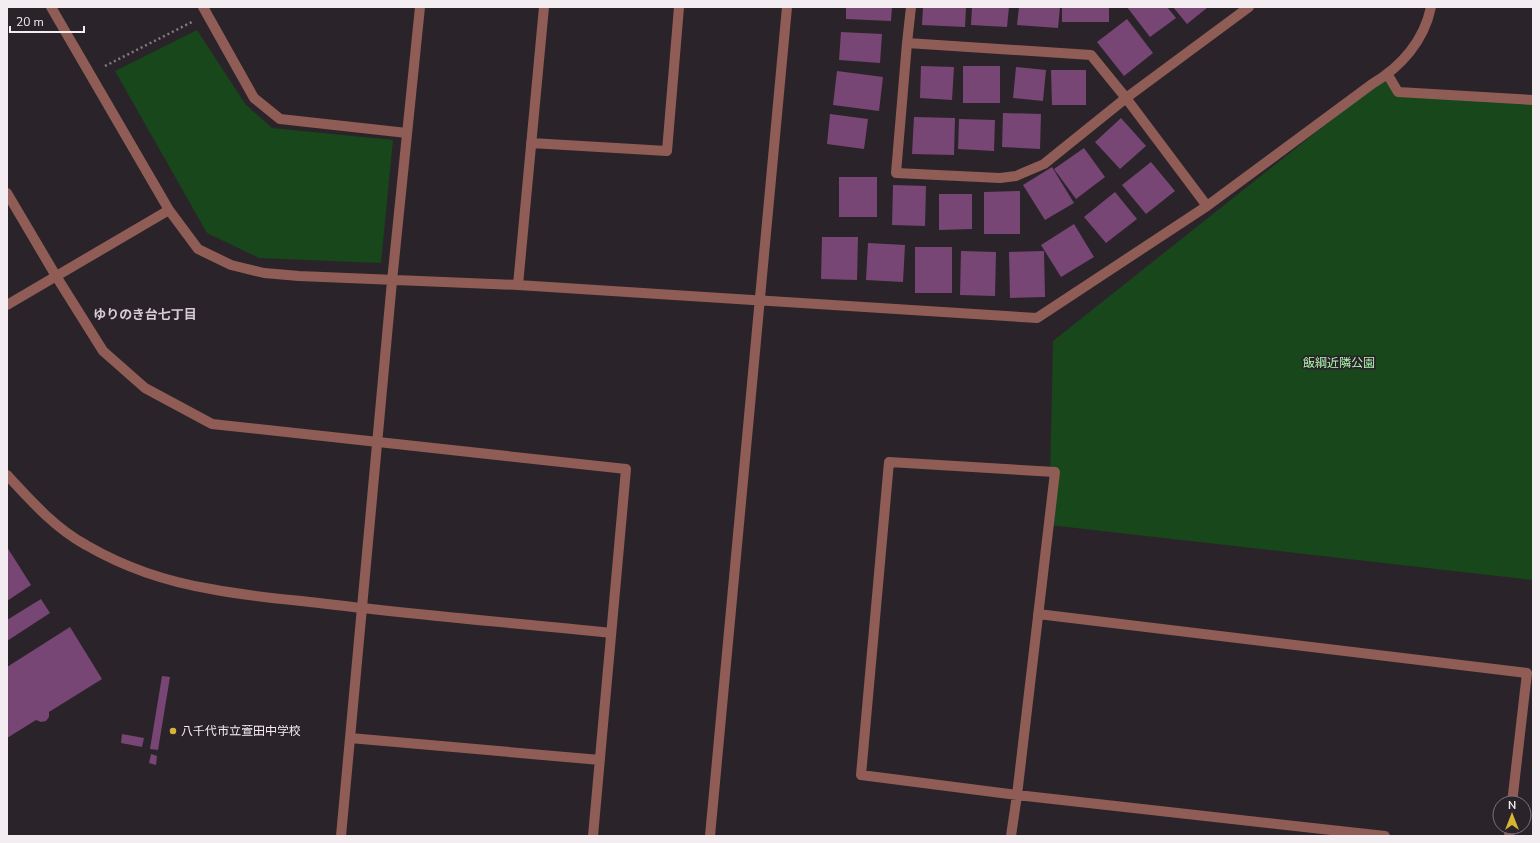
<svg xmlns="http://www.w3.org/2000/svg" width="1540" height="843" font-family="'Nunito Sans','Noto Sans JP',sans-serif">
  <rect width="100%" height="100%" fill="#2b232a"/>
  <!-- green -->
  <path fill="#17471b" d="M197,30L246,105L272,128L393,140L381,263L259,258L207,233L115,71Z
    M1388,75L1396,95L1533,102V580L1049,525L1053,341Z"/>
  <!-- building -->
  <path fill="#774674" d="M846,7H892L891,21L846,19Z
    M923,7H966L965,27L922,25Z
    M972,7H1009L1007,27L971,25Z
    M1019,7H1060L1058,28L1017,25Z
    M1062,7H1109V22H1062Z
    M1127,7H1167L1176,18L1150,37Z
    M1173,7H1208L1187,24Z
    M1127,19L1153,53L1124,76L1097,42Z
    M841,32L882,34L880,63L839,60Z
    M921,66L954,67L952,100L920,98Z
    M963,66H1000V103H963Z
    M1016,67L1046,70L1043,101L1013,98Z
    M1051,70H1086V105H1052Z
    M837,71L883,77L879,111L833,105Z
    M1003,113L1041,114L1040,149L1002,147Z
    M830,114L868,119L864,149L827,144Z
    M914,117L955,118L954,155L912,154Z
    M1121,118L1146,146L1120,169L1095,142Z
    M959,119L995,120L994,151L958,149Z
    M1084,148L1105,177L1076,199L1054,169Z
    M1151,162L1175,191L1146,214L1122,185Z
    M1052,167L1074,203L1045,220L1023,185Z
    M839,177H877V217H839Z
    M893,185L926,186L925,226L892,225Z
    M1020,191V234H984V192Z
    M1115,192L1137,219L1106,243L1084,217Z
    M939,194H972V229L939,230Z
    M1074,224L1094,257L1061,277L1041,245Z
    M822,237H858L857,280L821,279Z
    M868,243L905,245L903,282L866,280Z
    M915,247H952V293H915Z
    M961,251L996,252L995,296L960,295Z
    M1044,251L1045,297L1010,298L1009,252Z
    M7,547L31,585L7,601Z
    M41,599L50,613L7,641V620Z
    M70,627L102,679L49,712V717L46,721L41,722L36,720L7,738V667Z
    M162,676L170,677L158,750L150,749Z
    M122,734L144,738L142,747L121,743Z
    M151,754L157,756L156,765L149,763Z"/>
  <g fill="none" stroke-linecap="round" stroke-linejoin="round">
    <!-- path -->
    <path stroke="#847d83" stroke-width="2.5" stroke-dasharray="2 3" stroke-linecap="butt" d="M105,66L192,22"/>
    <!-- minor -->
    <path stroke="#905c56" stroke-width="10" d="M51,7L169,210L198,249L231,265L264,273L299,276L518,285L1037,318L1207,206L1372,84C1401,67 1424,41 1431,7
      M203,7L254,98L280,119L407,133
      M911,7L907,43L1091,55L1126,98L1207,206
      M907,43L896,173L1000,178L1016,176L1044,164L1126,98L1249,7
      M1388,75L1398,92L1533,100
      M531,143L667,151L679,7
      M7,193L56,276L103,351L145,388L212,424L626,469L593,836
      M518,285L544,7
      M7,305L169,210
      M7,475C31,501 55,528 86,545C124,567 168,582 211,589C246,596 283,599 319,603C416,615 514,623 611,633
      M1038,614L1527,673L1512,803
      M350,738L600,760
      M341,836L392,281L420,7
      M710,836L787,7
      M1011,836L1017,795L1055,472L889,462L861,775L1017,795L1385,836
      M1509,836L1510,827"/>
  </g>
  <!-- markers -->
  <circle fill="#d8b434" stroke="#2b232a" stroke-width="1.5" cx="173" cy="731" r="4"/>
  <g text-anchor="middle" stroke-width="3.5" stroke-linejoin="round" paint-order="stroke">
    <!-- park labels -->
    <g font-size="12" fill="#acf6ad" stroke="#2b232a">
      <text x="1339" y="367">飯綱近隣公園</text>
    </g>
    <!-- poi labels -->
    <g font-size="12" fill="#f3edf2" stroke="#2b232a" text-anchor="start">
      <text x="181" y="735">八千代市立萱田中学校</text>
    </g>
    <!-- neighbourhood labels -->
    <g font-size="13" font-weight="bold" fill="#d8cdd7" stroke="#2b232a">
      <text x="145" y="319">ゆりのき台七丁目</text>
    </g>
  </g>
  <!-- border -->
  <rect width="1540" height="843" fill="none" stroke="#f3edf2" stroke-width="16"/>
  <!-- north arrow -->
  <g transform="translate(1512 815)"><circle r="19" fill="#2b232a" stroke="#7b747a"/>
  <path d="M0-3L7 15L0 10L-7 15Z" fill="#d8b434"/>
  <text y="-6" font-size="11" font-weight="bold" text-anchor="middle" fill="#f3edf2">N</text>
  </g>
  <!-- scale -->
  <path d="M10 26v6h74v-6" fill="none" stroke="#f3edf2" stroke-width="2"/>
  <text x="16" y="26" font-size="12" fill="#f3edf2" stroke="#2b232a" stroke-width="3" paint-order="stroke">20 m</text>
</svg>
